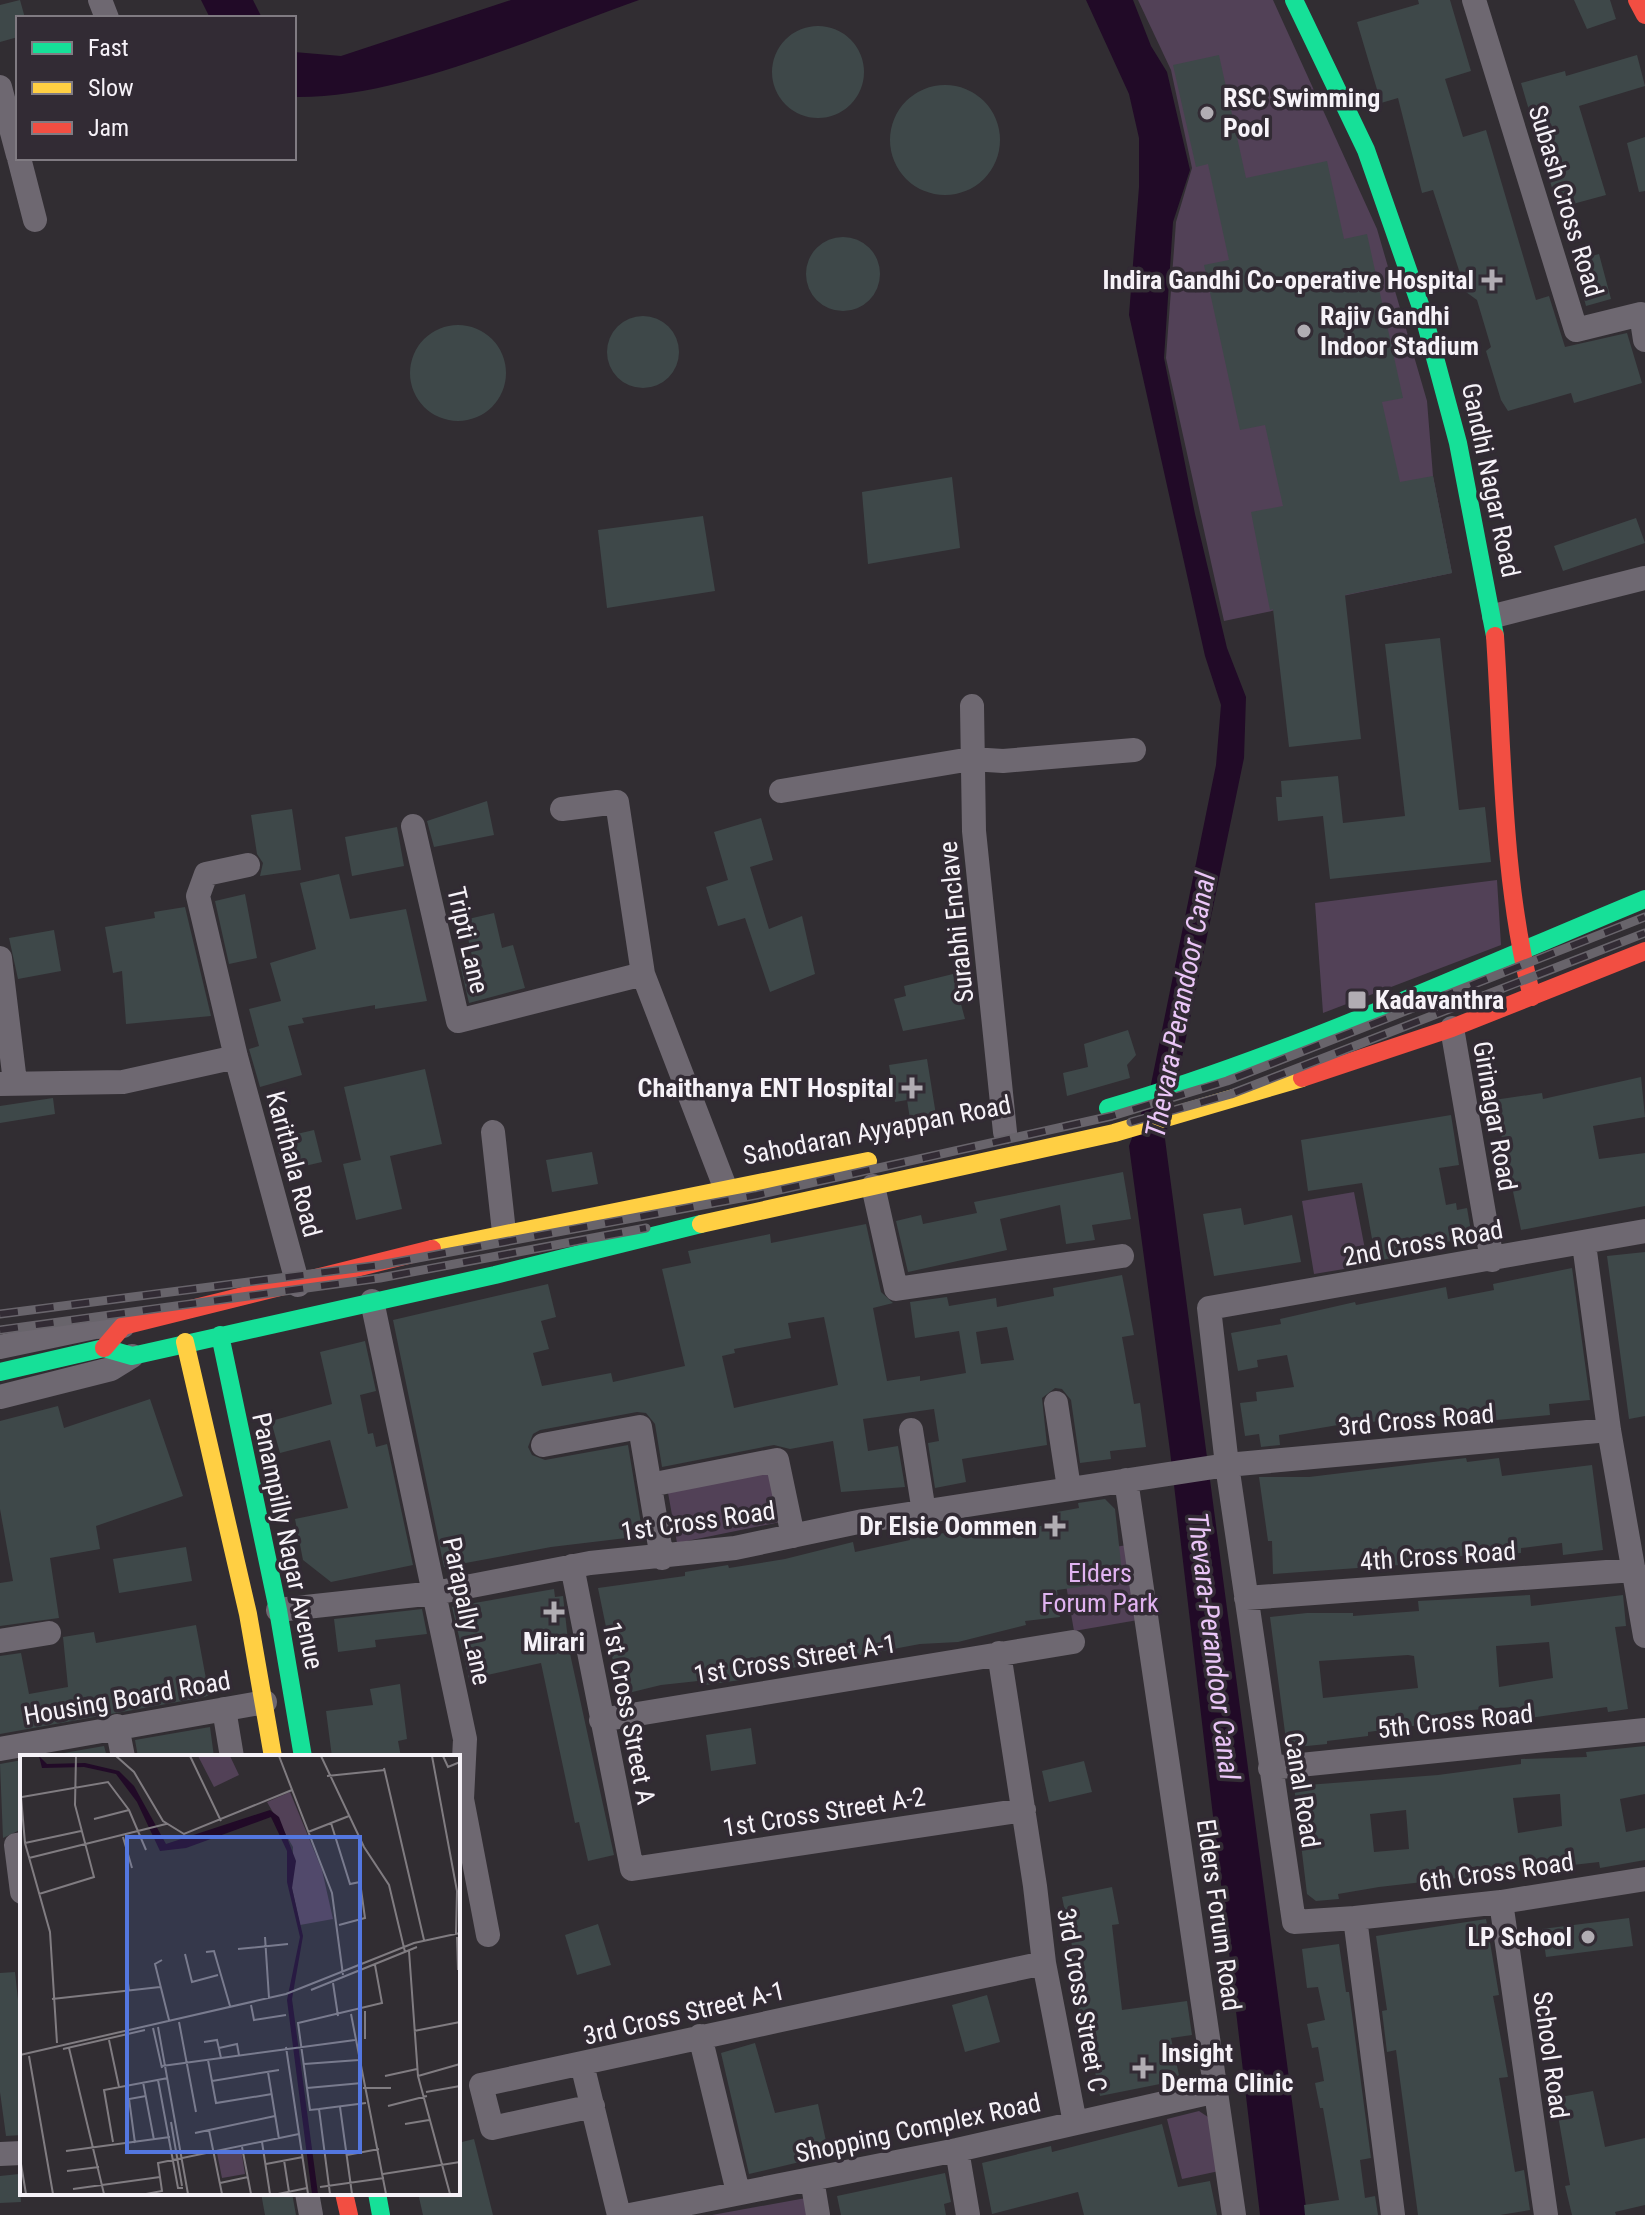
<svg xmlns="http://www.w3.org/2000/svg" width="1645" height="2215" font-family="'Roboto Condensed',sans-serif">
  <rect width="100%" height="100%" fill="#312d32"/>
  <!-- green -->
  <path fill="#524157" d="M1138,0H1273L1377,229L1427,401L1433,476L1452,573L1224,621L1166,358L1176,222L1192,168L1171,70Z
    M1497,880L1501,945L1323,1013L1315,903Z
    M1354,1192L1368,1265L1314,1274L1302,1201Z
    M773,1466L785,1521L677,1543L667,1487Z
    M1127,1545L1138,1620L1074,1631L1061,1556Z
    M1199,2111L1208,2117L1219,2171L1182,2179L1167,2119Z
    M806,2198L809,2215H712Z"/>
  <!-- water -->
  <path fill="#210a27" d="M201,0H253L262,18H210Z
    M511,0H639C537,36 402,99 294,97V52L341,56Z
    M1086,0H1133L1151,46L1167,72L1190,170L1173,222L1164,358L1195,514L1227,648L1246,697L1244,758L1165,1139L1307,2215H1260L1170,1451L1129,1146L1150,1089L1216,765L1221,705L1205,656L1129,315L1139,187V138L1129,94Z"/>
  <!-- building -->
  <path fill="#3e4849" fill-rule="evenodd" d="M20,0L25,18H18V37L0,42V5Z
    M1418,0H1450L1471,71L1445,79L1463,137L1486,130L1536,300L1549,296L1565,347L1627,333L1642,383L1574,403L1571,393L1508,411L1501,400L1486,351L1491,347L1477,300L1466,292L1433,190L1422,193L1398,98L1381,103L1357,22L1419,4Z
    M1574,0H1610L1616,19L1587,29Z
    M772 72a46 46 0 1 1 92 0a46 46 0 1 1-92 0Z
    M1219,55L1246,178L1327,161L1344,239L1367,234L1403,398L1382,402L1400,482L1433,476L1452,573L1345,595L1361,739L1289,747L1273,609L1270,610L1251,512L1283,506L1265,425L1240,430L1204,265L1229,260L1208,164L1196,167L1173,65Z
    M1637,55L1645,86L1579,106L1606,195L1558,208L1521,83L1565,71L1566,76Z
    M890 140a55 55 0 1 1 110 0a55 55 0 1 1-110 0Z
    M1645,137V191L1639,192L1627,143Z
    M806 274a37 37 0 1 1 74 0a37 37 0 1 1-74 0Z
    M1599,254L1611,299L1586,306L1574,261Z
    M607 352a36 36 0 1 1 72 0a36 36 0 1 1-72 0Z
    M410 373a48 48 0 1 1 96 0a48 48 0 1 1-96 0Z
    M952,477L960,548L868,564L862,492Z
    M703,516L715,591L607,608L598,530Z
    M1636,518L1645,543L1563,571L1554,546Z
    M1440,638L1459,810L1485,807L1491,862L1330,879L1323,816L1278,821L1276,797H1282L1281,781L1338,776L1343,823L1405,816L1385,644Z
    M487,801L494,835L434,847L427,821Z
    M292,809L301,870L260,876L263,863L257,854L251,815Z
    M761,818L773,860L750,867L769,929L802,916L815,974L770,992L745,918L718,926L706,887L728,880L714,832Z
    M397,827L404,866L352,876L345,837Z
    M339,874L350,919L406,909L427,1001L375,1009V1005L302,1018L304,1023L288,1026L302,1075L260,1087L249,1049L259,1046L249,1009L281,1001L270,963L316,949L300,883Z
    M245,894L257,958L229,964L215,901Z
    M185,907L211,1016L126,1024L122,971L113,973L105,927L155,918L154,912Z
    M494,913L502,948L513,945L525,988L469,1003L459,960L472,956L464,920Z
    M54,930L61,971L18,979L9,938Z
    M953,974L965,1019L903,1031L894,999L906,996L904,986Z
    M1128,1030L1136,1055L1127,1065L1130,1078L1067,1096L1063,1073L1088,1067L1084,1044Z
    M927,1059L936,1115L910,1119L907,1100L895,1102L889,1065Z
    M425,1069L442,1144L390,1156L402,1209L356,1220L343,1164L361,1160L344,1087Z
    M1641,1077L1645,1117L1593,1126L1599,1159L1645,1153V1206L1521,1230L1494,1100L1542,1093L1543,1099Z
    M53,1098L55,1114L0,1123V1106Z
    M1451,1115L1459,1165L1439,1168L1446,1205L1456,1203L1457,1210L1467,1208L1472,1237L1421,1247L1422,1252L1376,1261L1362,1183L1308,1191L1301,1140Z
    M314,1130L322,1162L283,1171L275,1139Z
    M592,1152L598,1184L552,1192L546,1160Z
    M1123,1172L1131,1219L1092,1225L1095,1240L1066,1244L1060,1205L1000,1219L1007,1250L908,1272L896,1221L921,1215L923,1224L977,1213L974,1202Z
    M1241,1208L1244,1225L1292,1215L1301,1262L1214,1276L1203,1214Z
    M866,1224L881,1292L893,1303L873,1308L887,1381L920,1376V1381L966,1373L959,1331L915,1338L910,1302L947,1297L949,1306L996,1298L997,1307L1054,1296L1053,1288L1122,1275L1134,1335L1122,1337L1134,1404L1140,1403L1146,1447L1110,1451L1111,1459L1080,1463L1071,1400L1062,1389L1055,1388L1042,1398L1047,1445L962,1459L966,1482L935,1488L928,1443L939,1441L934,1409L863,1419L868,1451L898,1446L905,1487L841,1492L833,1441L790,1449L774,1445L662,1467L655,1424L646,1413L637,1412L540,1430L533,1434L528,1447L532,1455L545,1460L628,1445L643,1536L551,1547L444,1567L393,1320L548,1284L556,1317L541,1321L549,1349L533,1353L542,1386L611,1373L613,1382L685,1366L662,1269L691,1263L688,1251L770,1234L771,1243ZM824,1317L838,1385L734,1408L722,1356L735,1353L734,1349L791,1338L788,1323ZM1007,1327L1014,1360L981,1364L976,1332Z
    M1645,1252V1416L1629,1419L1607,1256Z
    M1572,1268L1590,1400L1549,1404L1550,1415L1529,1417L1486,1421L1485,1413L1425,1417L1370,1422L1371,1430L1354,1433L1353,1426L1338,1425L1279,1435L1280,1445L1261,1447L1259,1434L1245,1436L1240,1403L1257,1401L1256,1392L1294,1387L1287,1355L1257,1360L1258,1367L1238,1371L1231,1333L1281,1324L1280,1319L1355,1302L1356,1305L1446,1287L1448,1299L1494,1290L1493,1284Z
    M365,1341L376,1391L360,1395L368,1434L373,1433L376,1447L387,1444L413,1565L331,1582L303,1560L295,1519L348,1508L330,1440L280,1453L271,1421L332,1404L320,1352Z
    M150,1399L183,1496L96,1526L100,1549L50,1558L59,1618L0,1626V1583L13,1581L0,1509V1421L58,1406L64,1428Z
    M1466,1458L1467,1462L1499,1458L1502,1476L1592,1465L1603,1550L1563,1555L1562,1543L1521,1548V1553L1441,1557L1442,1562L1273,1574L1272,1541H1268L1259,1477H1309Z
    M1105,1499L1115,1509L1123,1581L1057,1590L1060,1617L1025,1621L1026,1625L958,1642L920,1644L781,1670L757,1669L739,1673L740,1680L699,1686L698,1681L661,1685L620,1695L598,1588L685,1576V1572L728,1565L729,1568L785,1559L853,1542L855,1552L910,1540V1537L929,1531L931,1536L972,1526L973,1530L1027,1520L1028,1528L1059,1523L1057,1512L1079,1508L1078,1503Z
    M186,1547L192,1581L119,1593L113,1559Z
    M554,1589L555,1597L563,1596L569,1649L614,1855L588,1861L579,1822L575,1823L541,1663L469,1679L452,1607Z
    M1530,1595L1531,1606L1623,1595L1626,1626L1615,1627L1628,1709L1608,1712L1607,1707L1515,1720L1513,1707L1458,1711L1434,1715L1435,1723L1368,1732V1736L1327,1741V1744L1287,1748L1270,1617L1307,1613H1353V1616L1419,1611L1418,1601ZM1549,1642L1553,1678L1499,1687L1496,1646ZM1408,1655L1414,1656L1418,1688L1323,1698L1319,1661Z
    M422,1609L427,1634L375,1640L376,1647L338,1652L334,1619Z
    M196,1625L209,1695L205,1697L0,1734V1656L21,1653L29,1694L68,1687L63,1637L94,1632L96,1643Z
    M400,1684L407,1739L398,1741L401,1757H332L326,1711L373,1705L370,1689Z
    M210,1727L214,1757H138L135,1740Z
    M751,1728L756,1764L711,1771L706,1735Z
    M104,1746L107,1757H41Z
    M1645,1746V1794L1620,1799L1626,1832L1645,1828V1860L1600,1868L1599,1862L1379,1887L1338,1894L1339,1899L1316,1901L1307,1894L1294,1786L1438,1775L1521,1764V1759L1587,1757L1586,1752ZM1560,1794L1562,1826L1518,1833L1513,1798ZM1406,1810L1409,1849L1374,1852L1370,1814Z
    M22,1760V1829L3,1838L0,1764Z
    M1084,1761L1092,1792L1049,1802L1042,1771Z
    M1112,1887L1119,1924L1112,1925L1122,2010L1187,2001L1192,2035L1171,2038L1180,2080L1100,2096L1088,2037L1078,2039L1075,2024L1082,2023L1071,1976L1067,1946H1072L1062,1897Z
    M1629,1918L1633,1946L1546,1957L1542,1929Z
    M1486,1919L1499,1995L1493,1996L1508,2077L1499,2078L1515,2172L1524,2170L1530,2210L1500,2215H1418L1396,2050L1387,2052L1382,2011L1387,2010L1376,1936Z
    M598,1924L611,1965L577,1975L565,1935Z
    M1339,1944L1346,1992H1349L1371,2158L1360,2160L1365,2198L1375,2196L1378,2215H1305L1304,2205L1339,2200L1323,2108H1320L1315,2083L1324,2081L1318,2047L1312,2048L1307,2024L1325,2020L1318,1987L1307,1988L1302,1949Z
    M15,1972L19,2009H22V2135L6,2136L0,2092V1973Z
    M987,1995L1000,2042L965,2052L952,2005Z
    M755,2043L775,2113L818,2104L829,2155L749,2174L721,2053Z
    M1593,2091L1605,2147L1645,2138V2205L1615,2212L1616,2215H1572L1565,2186L1570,2185L1555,2098Z
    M1162,2124L1178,2187L1210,2181L1217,2215H1084L1078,2192L992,2214L982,2163L1051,2146L1052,2152Z
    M474,2139L493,2215H423L418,2193H458V2143Z
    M945,2173L951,2202L944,2204L946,2215H841L837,2196Z
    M19,2174L21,2202L0,2203V2176Z
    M261,2193H292L296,2215H265Z"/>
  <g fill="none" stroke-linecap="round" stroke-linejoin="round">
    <!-- street -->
    <path stroke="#6e6871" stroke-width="24" d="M100,0L107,18
      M1474,0L1576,330L1641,314L1645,340
      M0,87L18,155
      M19,158L35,220
      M1494,616L1645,578
      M972,706L974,831L1005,1132
      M781,791L971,759L1003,761L1134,750
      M562,809L617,802L643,974L725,1187
      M413,826L458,1021L643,974
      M248,865L206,874L198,896L236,1057L298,1285
      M0,958L15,1082
      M1452,1028L1492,1260
      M0,1084L123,1082L236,1057
      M493,1132L504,1232
      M873,1186L896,1289L1122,1256
      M1584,1244L1609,1430L1645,1636
      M372,1301L465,1739L462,1799L488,1935
      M0,1347L95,1327L123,1326
      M0,1397L111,1369L132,1356
      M1056,1403L1069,1488
      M911,1430L924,1512
      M543,1445L640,1427L662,1558
      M1126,1480L1234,2215
      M650,1485L777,1460L793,1536
      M572,1566L632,1869L1024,1810
      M1246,1598L1634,1570
      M278,1610L435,1593L590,1563L735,1548L863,1521L1227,1465L1609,1430
      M0,1641L49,1633
      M999,1653L1035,1886L1044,1963L1075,2123
      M224,1709L232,1757
      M601,1720L1073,1642
      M117,1726L123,1757
      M0,1749L265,1702
      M1270,1768L1645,1730
      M22,1844L16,1845L22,1892
      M1501,1902L1546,2215
      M1355,1918L1501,1902L1645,1879
      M700,2036L738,2192
      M582,2064L619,2215
      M593,2106L492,2128L481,2085L1044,1963
      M957,2150L968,2215
      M0,2154L22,2153
      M812,2179L818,2215
      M307,2193L311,2215
      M630,2215L957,2150L1217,2091
      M1393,2215L1355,1918L1294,1922L1227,1465L1209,1308L1645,1231"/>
    <!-- fast -->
    <path stroke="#16e098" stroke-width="18" d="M1294,0L1366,150L1423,313L1458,443L1495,636
      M1108,1108C1292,1054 1468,972 1645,899
      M220,1335L278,1610L303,1757
      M0,1372L104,1348L132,1356L495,1275L701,1224
      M377,2193L381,2215"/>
    <!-- slow -->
    <path stroke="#ffcf43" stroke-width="18" d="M701,1224L1114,1133L1302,1078
      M432,1249L868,1161
      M185,1342L248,1614L273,1757"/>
    <!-- jam -->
    <path stroke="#f24e42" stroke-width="18" d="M1637,0L1645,15
      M1495,636C1503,755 1502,881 1532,997
      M1302,1078L1452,1028L1645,951
      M104,1348L123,1326L432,1249
      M344,2193L349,2215"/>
    <!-- rail casing -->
    <g stroke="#68646b" stroke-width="9">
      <path id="rail" d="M1131,1122L1231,1094L1645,933
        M0,1314L380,1265L757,1195L1112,1116L1227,1081L1645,917
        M0,1330L380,1278L646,1228"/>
    </g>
    <!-- rail -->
    <use href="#rail" stroke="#322b34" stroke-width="6" stroke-dasharray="18" stroke-linecap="butt"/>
  </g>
  <!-- markers -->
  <g fill="#b1adb3" stroke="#322b34" stroke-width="3">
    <circle cx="1207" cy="113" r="8"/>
    <path d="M1488 268h8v8h8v8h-8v8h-8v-8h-8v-8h8z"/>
    <circle cx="1304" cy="331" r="8"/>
    <rect x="1347" y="990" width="20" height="20" rx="4"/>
    <path d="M908 1076h8v8h8v8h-8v8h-8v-8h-8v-8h8z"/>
    <path d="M1051 1514h8v8h8v8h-8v8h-8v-8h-8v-8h8z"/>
    <path d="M550 1600h8v8h8v8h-8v8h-8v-8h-8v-8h8z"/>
    <circle cx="1588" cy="1937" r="8"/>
    <path d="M1139 2056h8v8h8v8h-8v8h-8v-8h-8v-8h8z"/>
  </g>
  <g text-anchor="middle" stroke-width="7" stroke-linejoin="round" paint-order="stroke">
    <!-- poi labels -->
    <g font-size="26" font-weight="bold" fill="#f6f2f8" stroke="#322b34" text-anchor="start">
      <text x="1223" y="107">RSC Swimming<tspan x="1223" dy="30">Pool</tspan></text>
      <text x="1474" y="289" text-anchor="end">Indira Gandhi Co-operative Hospital</text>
      <text x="1320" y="325">Rajiv Gandhi<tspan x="1320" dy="30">Indoor Stadium</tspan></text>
      <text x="1375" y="1009">Kadavanthra</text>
      <text x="894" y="1097" text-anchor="end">Chaithanya ENT Hospital</text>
      <text x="1037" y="1535" text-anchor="end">Dr Elsie Oommen</text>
      <text x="554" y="1651" text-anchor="middle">Mirari</text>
      <text x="1572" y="1946" text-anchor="end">LP School</text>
      <text x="1161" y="2062">Insight<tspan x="1161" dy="30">Derma Clinic</tspan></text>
    </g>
    <!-- street labels -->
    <g font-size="26" fill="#f6f2f8" stroke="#322b34">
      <text transform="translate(1566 201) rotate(73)" y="9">Subash Cross Road</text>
      <text transform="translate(1491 480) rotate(78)" y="9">Gandhi Nagar Road</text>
      <text transform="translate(956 922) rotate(-96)" y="9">Surabhi Enclave</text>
      <text transform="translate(468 940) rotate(77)" y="9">Tripti Lane</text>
      <text transform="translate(1495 1116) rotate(80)" y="9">Girinagar Road</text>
      <text transform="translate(877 1130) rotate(-11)" y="9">Sahodaran Ayyappan Road</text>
      <text transform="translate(294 1164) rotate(75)" y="9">Karithala Road</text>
      <text transform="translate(1423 1243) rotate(-10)" y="9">2nd Cross Road</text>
      <text transform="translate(1416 1420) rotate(-5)" y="9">3rd Cross Road</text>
      <text transform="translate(698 1521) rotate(-8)" y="9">1st Cross Road</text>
      <text transform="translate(288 1541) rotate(78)" y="9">Panampilly Nagar Avenue</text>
      <text transform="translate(1438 1556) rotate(-4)" y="9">4th Cross Road</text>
      <text transform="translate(467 1611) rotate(78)" y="9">Parapally Lane</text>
      <text transform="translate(795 1659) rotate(-9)" y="9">1st Cross Street A-1</text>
      <text transform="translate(127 1698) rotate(-10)" y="9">Housing Board Road</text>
      <text transform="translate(629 1713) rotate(79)" y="9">1st Cross Street A</text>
      <text transform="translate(1455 1721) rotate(-6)" y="9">5th Cross Road</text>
      <text transform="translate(1302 1790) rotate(81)" y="9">Canal Road</text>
      <text transform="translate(824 1812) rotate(-9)" y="9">1st Cross Street A-2</text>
      <text transform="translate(1496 1872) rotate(-8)" y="9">6th Cross Road</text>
      <text transform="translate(1219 1915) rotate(82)" y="9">Elders Forum Road</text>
      <text transform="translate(1082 2000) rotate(80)" y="9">3rd Cross Street C</text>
      <text transform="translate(684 2013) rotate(-13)" y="9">3rd Cross Street A-1</text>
      <text transform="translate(1551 2055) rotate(82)" y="9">School Road</text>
      <text transform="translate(918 2128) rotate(-12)" y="9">Shopping Complex Road</text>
    </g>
    <!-- park labels -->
    <g font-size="26" fill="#e1b3f1" stroke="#322b34">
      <text x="1100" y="1582">Elders<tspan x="1100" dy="30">Forum Park</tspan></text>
    </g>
    <!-- water labels -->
    <g font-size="28" font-style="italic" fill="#ebc6f8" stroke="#322b34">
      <text transform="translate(1180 1005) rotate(-79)" y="10">Thevara-Perandoor Canal</text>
      <text transform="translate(1214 1646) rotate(83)" y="10">Thevara-Perandoor Canal</text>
    </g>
  </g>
  <!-- overview -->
  <g transform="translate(20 1755)">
    <rect width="440" height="440" fill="#312d32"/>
    <path d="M178,1H210L219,20L194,32ZM270,37L302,115L313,164L280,170L272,133L273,92L247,47ZM221,394L225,419L202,423L197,398Z" fill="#524157"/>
    <path d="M19,1L27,9L65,8L99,16L114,31L146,89L250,55L259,62L276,106L272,133L283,181L272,244L298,439H292L267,245L280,182L267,127V96L251,62L166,93L140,96L117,47L96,19L64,12L22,13Z" fill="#210a27"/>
    <path fill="none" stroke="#807c81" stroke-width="2" d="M96,1L114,17L143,66L164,79L272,35M170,1L201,66M259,1L312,138L323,220M301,1L344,92L369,130L385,197M412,1L437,136L436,179M423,1L428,12L440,7M364,13L404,185M307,21L365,15M0,30L5,88L30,177L37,288M2,42L88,27L109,55L126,95M74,64L109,55M311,68L330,129L340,127L345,163L319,170M288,77L329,61M103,82L112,113M5,88L61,76M9,103L146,69M19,139L74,122L55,50L56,1M245,182L249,243M437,182L438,215M218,194L268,189M389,196L398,321L430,439M186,197L194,196L210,251M165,199L172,227L198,220M142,205L135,209L149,265M106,212L109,236M313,228L318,261M291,235L397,192M32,244L140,232M231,250L234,265L266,260M331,259L366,439M159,267L176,357M138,272L168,439M133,273L142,313M394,276L440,267M345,284V256M89,285L99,332M184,287L197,285L201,303M266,292L288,439M49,293L84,439M199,293L217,289L219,300M43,294L125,275M0,300L266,239L394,188L440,178M9,301L33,439M188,305L196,348L252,339M284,309L339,305M142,311L335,285M248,317L259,384M365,321L397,314M398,321L440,309M138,325L158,433H163M192,326L259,315M123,327L134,385M287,333L342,328M343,333H371M406,337L440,331M368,351L407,341M320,352L332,439M299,354L346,348M151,367L162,431M385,369L409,365M189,375L202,439M175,378L255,361M93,387L84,335L148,323M242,387L250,439M115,388L109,344L126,341M222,392L231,439M46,396L150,382M327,400L359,394M0,403L6,439M264,405L269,437M246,409L283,402M47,416L79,412M363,419L440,407M200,428L228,422M300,432L364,423M53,434L140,422M126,439L142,436L138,408L279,379M258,439L287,433M310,439L299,354L290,355L278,268L362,248L355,210"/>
    <path fill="#5377e0" fill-opacity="0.15" stroke="#5377e0" stroke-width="4" d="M107,82H340V397H107Z"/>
    <rect width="440" height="440" fill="none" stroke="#f6f2f8" stroke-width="4"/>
  </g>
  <!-- legend -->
  <rect x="16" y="16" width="280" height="144" fill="#322b34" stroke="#807b82" stroke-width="2"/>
  <rect x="32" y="42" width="40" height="12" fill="#16e098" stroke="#807b82" stroke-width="2"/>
  <text x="88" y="56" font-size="24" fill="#f6f2f8">Fast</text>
  <rect x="32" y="82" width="40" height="12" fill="#ffcf43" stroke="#807b82" stroke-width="2"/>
  <text x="88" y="96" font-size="24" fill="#f6f2f8">Slow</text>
  <rect x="32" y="122" width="40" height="12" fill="#f24e42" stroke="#807b82" stroke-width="2"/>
  <text x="88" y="136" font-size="24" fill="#f6f2f8">Jam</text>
</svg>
